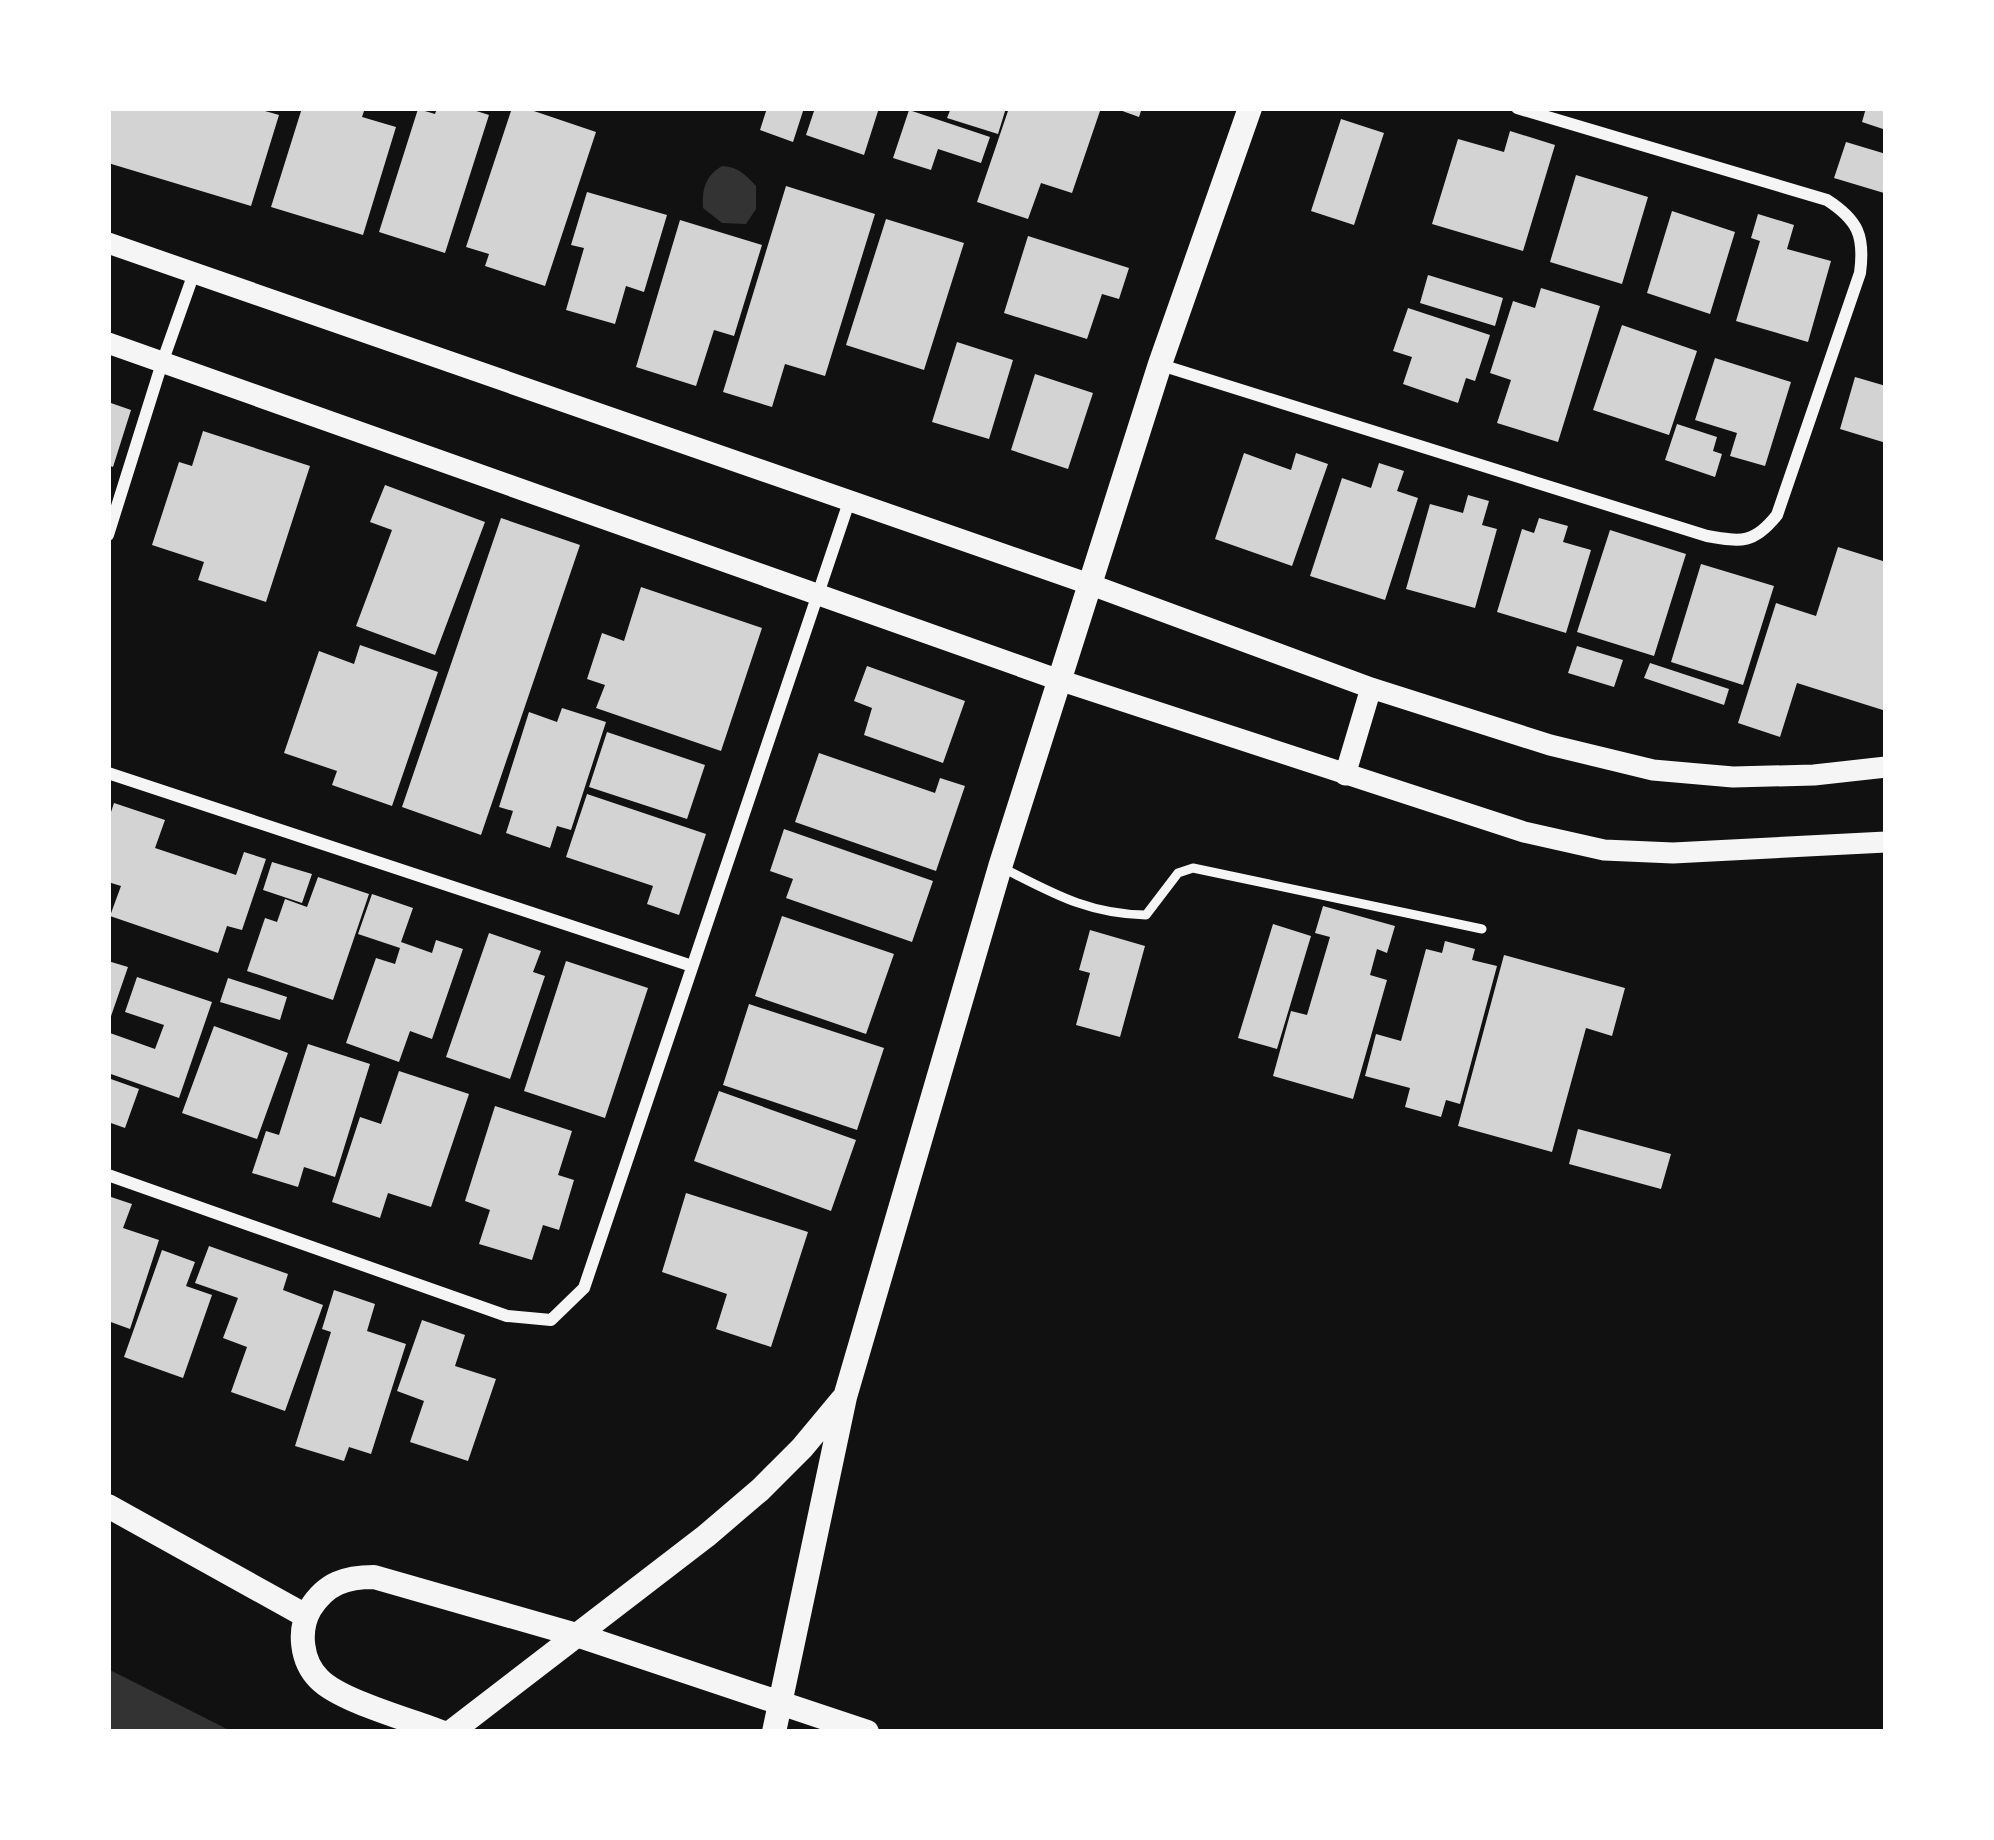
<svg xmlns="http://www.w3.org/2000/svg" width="1994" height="1840" font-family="Barlow,sans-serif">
  <rect width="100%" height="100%" fill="#111"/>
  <!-- water -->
  <path fill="#333" d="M722,166C738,167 745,174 756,186V209L746,224L722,223L703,208C702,190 705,176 722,166Z
    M108,1669L233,1732H108Z"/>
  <!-- building -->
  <path fill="#d3d3d3" d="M108,108H266L265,111L279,115L251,206L108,163Z
    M302,108H365L362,117L396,127L363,235L271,207Z
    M437,108H467L489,115L445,253L379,232L418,109L435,114Z
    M512,108H525L596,132L545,286L485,266L489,254L466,247Z
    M767,108H804L793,142L760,130Z
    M815,108H879L864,155L806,135Z
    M951,108H1006L998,134L947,118Z
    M1009,108H1101L1072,193L1041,183L1028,219L977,202Z
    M1114,108H1142L1139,117Z
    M1866,108H1886V130L1862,122Z
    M909,110L990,137L981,163L938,149L931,170L893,158Z
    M1341,119L1384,133L1354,225L1311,211Z
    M1510,131L1555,145L1523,251L1432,224L1458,139L1504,152Z
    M1846,142L1886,154L1884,193L1834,178Z
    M1576,175L1648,197L1622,284L1550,262Z
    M786,186L875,214L825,376L785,364L772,407L723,392Z
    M587,192L667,215L644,292L626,286L615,324L566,310L584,248L571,245Z
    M1672,211L1735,232L1710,314L1647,293Z
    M1758,214L1794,225L1787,249L1831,261L1808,342L1736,321L1760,241L1751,238Z
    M886,219L964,243L924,370L846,345Z
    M680,220L762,245L734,336L714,330L696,386L636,367Z
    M1028,236L1129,268L1119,299L1102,294L1087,339L1004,313Z
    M1428,275L1503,298L1495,326L1420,303Z
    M1541,288L1600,306L1558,442L1497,423L1511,380L1490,373L1513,301L1535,308Z
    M1408,308L1490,335L1475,381L1466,378L1458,403L1403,384L1412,357L1393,351Z
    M1622,325L1697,351L1669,435L1593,410Z
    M957,342L1013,360L989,439L932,422Z
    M1715,358L1791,382L1765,466L1730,456L1737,433L1695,420Z
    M1035,374L1093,393L1068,469L1011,450Z
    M1855,377L1886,386V443L1840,429Z
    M108,402L131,410L113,467L108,465Z
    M1677,424L1717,437L1713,451L1722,454L1715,477L1665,460Z
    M203,431L310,466L266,602L198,580L204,562L152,545L179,462L192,466Z
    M1244,453L1291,470L1296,453L1328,464L1292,566L1215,539Z
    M1379,463L1404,471L1397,491L1418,498L1385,600L1310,576L1342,478L1371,488Z
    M385,485L485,522L435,655L356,626L392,530L370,522Z
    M1468,495L1489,501L1482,525L1497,529L1475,608L1406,589L1430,504L1463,513Z
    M501,518L580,545L481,835L402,807Z
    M1539,518L1568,526L1563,542L1591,550L1566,633L1497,612L1522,529L1534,533Z
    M1610,530L1686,554L1654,656L1577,632Z
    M1838,547L1886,562V711L1797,683L1780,737L1738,723L1776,603L1816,616Z
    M1701,564L1774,586L1743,685L1671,662Z
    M641,587L762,628L721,751L596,708L605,685L587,679L602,633L624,641Z
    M360,645L438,672L392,806L332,785L337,771L284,753L319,651L354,664Z
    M1577,646L1623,660L1614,687L1568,673Z
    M1650,663L1729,689L1724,705L1644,678Z
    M867,666L965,701L943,763L864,735L872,708L854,701Z
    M562,708L606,722L571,830L557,826L550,848L506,833L513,811L499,807L529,712L557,722Z
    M607,732L705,765L687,819L589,787Z
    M819,753L935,793L940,778L965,786L936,871L795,822Z
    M587,794L706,834L679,915L647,904L653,886L566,857Z
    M114,803L165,820L155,848L236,875L244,852L266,859L242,930L227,926L218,953L110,916L121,886L108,882V821Z
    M784,829L933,881L912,942L786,898L793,879L770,871Z
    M272,862L312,874L302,903L263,890Z
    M318,877L369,894L333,1000L247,971L265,918L277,922L285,899L307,907Z
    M372,894L413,908L401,942L432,953L436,940L463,949L432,1039L410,1031L399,1062L346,1043L376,958L395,964L400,948L358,934Z
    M1323,906L1395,926L1387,953L1377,949L1370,975L1387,980L1353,1099L1273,1076L1291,1011L1307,1015L1330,937L1315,933Z
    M782,916L894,954L866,1034L755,996Z
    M1273,924L1311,936L1277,1049L1238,1038Z
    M1090,930L1145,946L1120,1037L1076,1025L1090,973L1079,970Z
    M489,933L541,951L533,972L545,976L510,1079L446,1057Z
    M1445,941L1475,949L1472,960L1497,966L1460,1104L1446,1100L1441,1117L1405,1107L1410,1088L1365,1076L1376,1034L1401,1041L1426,949L1442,953Z
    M1504,955L1625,988L1612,1036L1586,1028L1552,1152L1458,1126Z
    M108,961L128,967L109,1022H108Z
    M566,961L648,988L605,1118L524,1091Z
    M137,977L212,1002L179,1098L108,1073L110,1033L155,1049L164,1025L125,1012Z
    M228,978L287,997L280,1020L220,1002Z
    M749,1004L884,1048L857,1130L723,1085Z
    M214,1026L288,1053L257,1139L182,1113Z
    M308,1044L370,1064L335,1177L304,1167L298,1187L252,1173L266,1131L279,1135Z
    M399,1071L469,1094L431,1207L388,1193L380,1218L332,1202L360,1117L381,1124Z
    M108,1078L139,1089L125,1128L108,1122Z
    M719,1091L856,1140L831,1211L694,1161Z
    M495,1106L572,1131L558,1175L574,1180L559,1230L543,1225L532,1260L479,1244L490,1210L465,1201Z
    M1578,1129L1671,1154L1661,1189L1569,1164Z
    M686,1193L808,1232L771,1347L716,1329L727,1294L662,1272Z
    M108,1196L132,1204L123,1228L159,1240L130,1329L108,1321Z
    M209,1246L288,1274L283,1290L323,1305L285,1411L231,1392L247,1347L223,1338L238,1298L195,1283Z
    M162,1250L195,1262L186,1286L212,1295L183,1378L124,1357Z
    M334,1290L375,1304L367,1331L406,1344L371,1454L349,1447L344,1461L295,1446L331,1332L322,1329Z
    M422,1320L465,1335L455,1366L496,1379L468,1461L410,1442L424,1401L397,1391Z"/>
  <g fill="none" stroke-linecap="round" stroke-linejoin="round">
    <!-- service -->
    <path stroke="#f5f5f5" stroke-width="9" d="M1005,869C1054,894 1089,914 1146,915L1178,873L1193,868L1482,929"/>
    <!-- minor -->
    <path stroke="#f5f5f5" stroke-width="12" d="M1161,365L1707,536C1742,542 1754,544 1777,515L1860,273C1865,236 1858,220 1827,200L1517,108
      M108,535L162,363L194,273
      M108,773L692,966
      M108,1175L507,1316L551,1320L584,1288L849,502"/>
    <!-- tertiary -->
    <path stroke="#f5f5f5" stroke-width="21" d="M108,243L1089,584L1371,688L1550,745L1653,770L1733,777L1814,775L1886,767
      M108,343L1059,680L1524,832L1604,850L1673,853L1886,842
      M1345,775L1371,688"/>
    <!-- secondary -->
    <path stroke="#f5f5f5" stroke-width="24" d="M108,1506L306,1616
      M441,1732C411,1720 340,1701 319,1679C301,1661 298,1630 310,1609C326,1583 346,1577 374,1577L580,1636L867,1732
      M451,1732L706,1536L760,1490L802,1448L842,1400
      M774,1732L845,1397L1000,867L1160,364L1250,108"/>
  </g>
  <!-- border -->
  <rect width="1994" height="1840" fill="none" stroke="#ffffff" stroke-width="222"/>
</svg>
